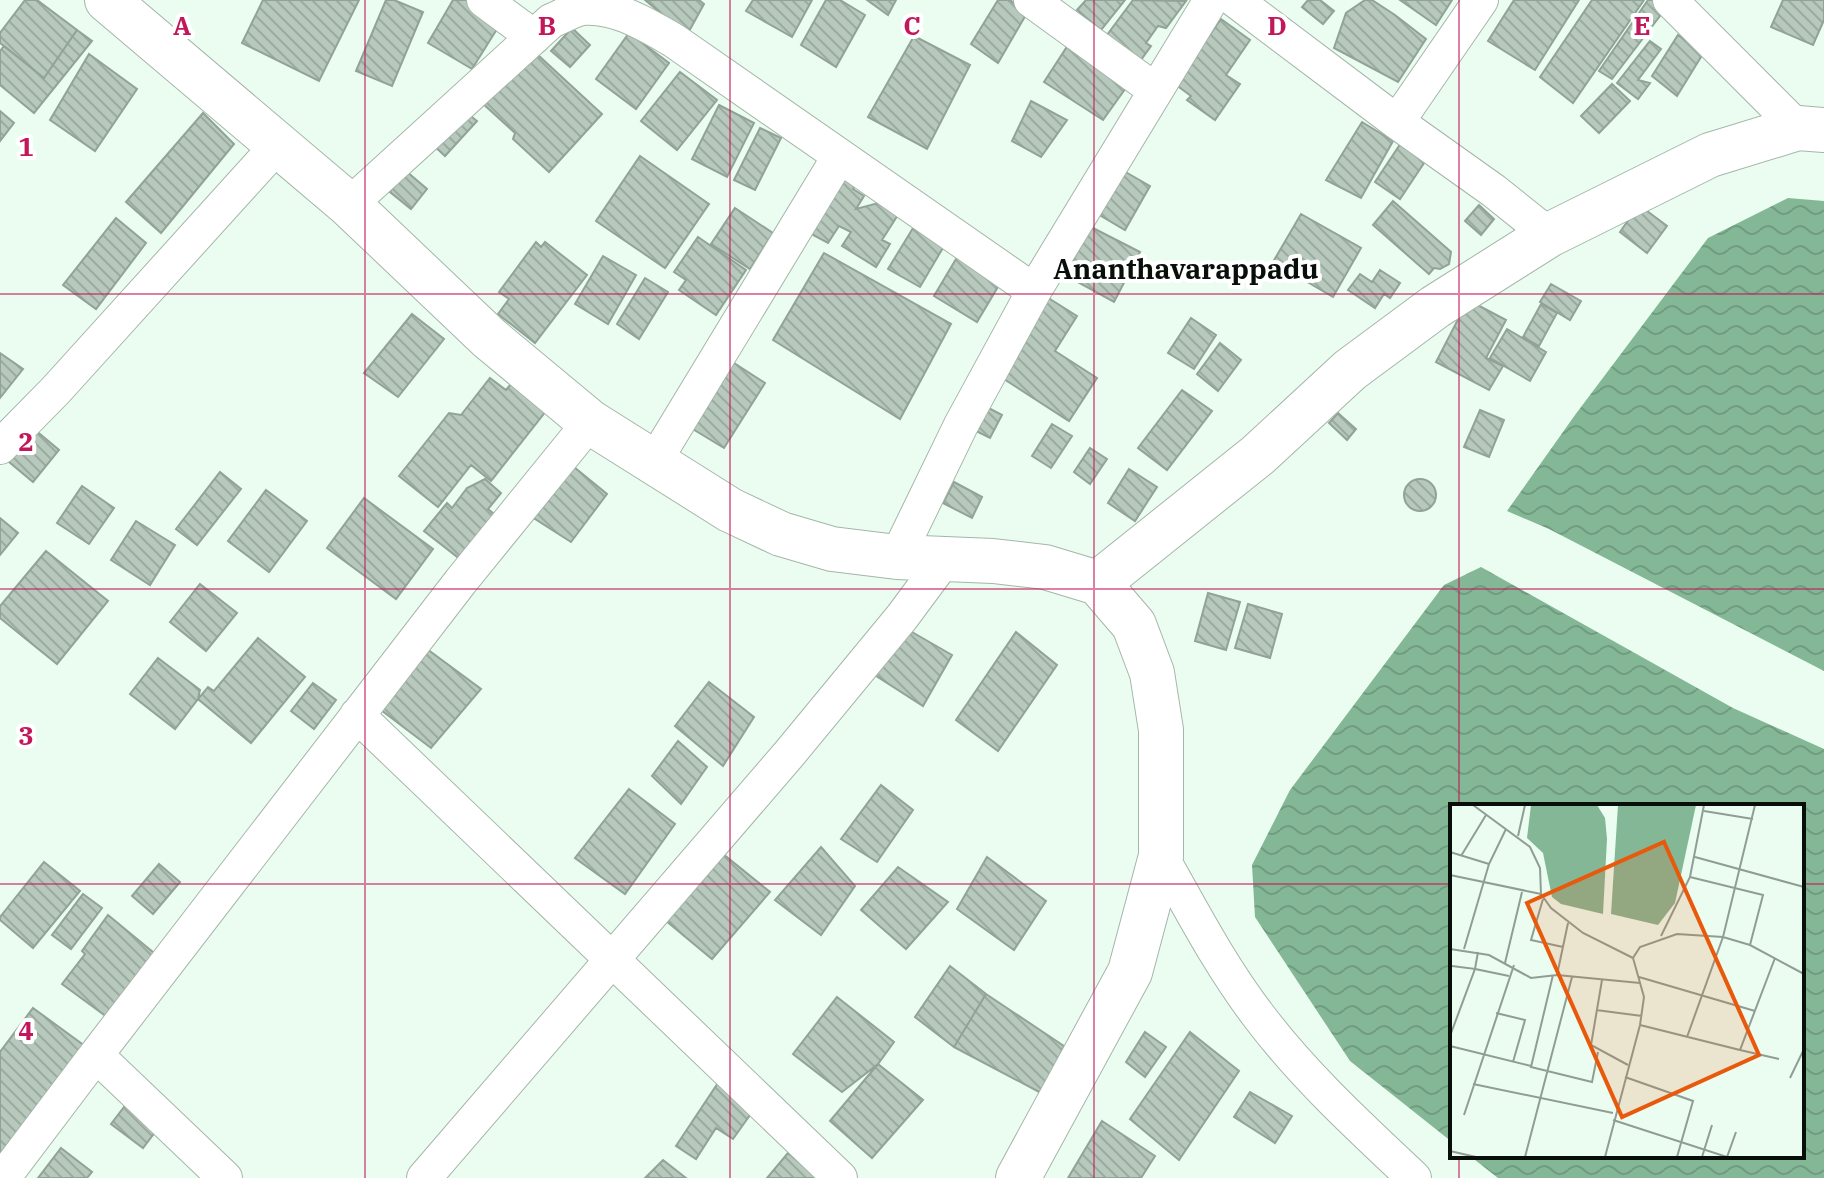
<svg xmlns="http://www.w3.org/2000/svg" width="1824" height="1178" font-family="'IBM Plex Serif',serif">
  <defs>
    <pattern id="water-waves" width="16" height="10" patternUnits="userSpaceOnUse" patternTransform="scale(2)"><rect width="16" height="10" fill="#84b796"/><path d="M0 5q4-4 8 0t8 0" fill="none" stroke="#709c80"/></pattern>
    <pattern id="building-back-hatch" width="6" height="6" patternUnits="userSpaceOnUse" patternTransform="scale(2)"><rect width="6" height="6" fill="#b7c9bc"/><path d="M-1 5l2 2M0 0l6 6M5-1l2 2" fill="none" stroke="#9caba0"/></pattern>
  </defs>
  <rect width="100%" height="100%" fill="#ebfdf0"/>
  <!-- water -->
  <path fill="url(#water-waves)" d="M1788,198L1824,201V671L1549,529L1507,511L1575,415L1708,238Z
    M1481,567L1733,708L1824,749V1178H1498L1470,1156H1802V806H1452V1142L1350,1061L1255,917L1252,865L1290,790L1444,585Z"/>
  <!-- building -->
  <path fill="url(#building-back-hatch)" stroke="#91a297" stroke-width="2" d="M25,0H37L77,30L44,78L0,43V33Z
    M263,0H359L319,81L242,43Z
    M386,0H394L423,12L392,86L356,71Z
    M453,0H469L504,18L472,69L428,43Z
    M645,0H699L704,4L687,35Z
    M753,0H812L792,37L746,11Z
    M826,0H840L865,15L836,67L801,45Z
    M867,0H896L888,15Z
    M998,0H1010L1027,13L998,63L971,44Z
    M1086,0H1125L1101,30L1077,10Z
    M1133,0L1186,1L1166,28L1158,26L1146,43L1151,46L1138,64L1104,39Z
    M1308,0H1320L1334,11L1323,24L1302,7Z
    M1365,0H1372L1395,15L1426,39L1398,82L1334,48L1346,13Z
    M1400,0H1452L1436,25Z
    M1514,0H1579L1535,70L1488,41Z
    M1592,0H1644L1573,103L1540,77Z
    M1648,0H1655L1666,8L1612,79L1599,71Z
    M1783,0H1824V20L1813,45L1771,27Z
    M1221,19L1250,40L1226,75L1240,84L1215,120L1187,100L1191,96L1175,84Z
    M572,28L590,45L570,67L551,51Z
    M77,30L92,41L34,113L0,85V51L4,46L44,78Z
    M629,33L669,63L636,109L596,79Z
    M1678,35L1704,52L1677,96L1652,76Z
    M914,36L970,65L927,149L868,117Z
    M1650,41L1661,49L1638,80L1650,83L1638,99L1617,83Z
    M1070,42L1128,85L1103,120L1044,82Z
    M89,54L137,89L95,151L50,120Z
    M538,55L602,114L549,172L513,139L515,133L482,103L522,59L528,65Z
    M680,72L717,100L677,150L641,121Z
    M1612,84L1630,101L1599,133L1581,116Z
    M1031,101L1067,120L1041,157L1012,141Z
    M719,105L754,123L727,177L692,159Z
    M0,111L14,123L0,141Z
    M203,113L234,144L161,233L126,202Z
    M467,113L477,121L445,156L430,142Z
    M1362,122L1393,141L1361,198L1326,180Z
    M760,128L781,138L755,190L734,180Z
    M1401,143L1426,160L1400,199L1375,182Z
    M640,156L709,204L665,268L596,221Z
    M837,170L858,180L853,189L864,196L856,209L886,201L901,210L882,240L890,244L876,267L842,246L851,232L839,226L828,243L806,231Z
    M1122,170L1150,186L1125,230L1096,213Z
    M406,171L427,189L411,209L390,192Z
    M1393,201L1451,252L1449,264L1440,269L1434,268L1429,274L1373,225Z
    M1479,205L1494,219L1481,235L1465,221Z
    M1639,205L1667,226L1647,253L1620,232Z
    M735,208L773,233L750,269L711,244Z
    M1301,214L1361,248L1333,297L1273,262Z
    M116,218L146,243L96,309L63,285Z
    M1091,227L1140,252L1114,302L1065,275Z
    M913,228L944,246L920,287L888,269Z
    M698,237L746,270L716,315L679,290L686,280L674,272Z
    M536,242L541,247L545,242L587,275L535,343L498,314L509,299L499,292Z
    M824,253L951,324L900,419L773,340Z
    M959,254L1002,280L977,322L934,296Z
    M603,256L636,275L608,324L575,304Z
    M1380,270L1400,283L1390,298L1384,294L1375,308L1348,290L1360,274L1372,282Z
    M645,278L668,292L639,339L617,324Z
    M1551,284L1581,301L1570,320L1540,302Z
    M1042,294L1077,316L1055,351L1097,378L1069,421L993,372Z
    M1468,300L1506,320L1486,358L1503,366L1489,390L1436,362Z
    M1541,304L1557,313L1539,346L1523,337Z
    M412,314L444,339L398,397L364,373Z
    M1191,318L1216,335L1194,369L1168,353Z
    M1507,329L1546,352L1530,381L1490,358Z
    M1220,343L1241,360L1218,391L1197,374Z
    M0,353L23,369L0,398Z
    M731,361L765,383L724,448L691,428Z
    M490,378L506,390L515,379L550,406L491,481L471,465L438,507L399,476L449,413L461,415Z
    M1182,390L1212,411L1167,470L1138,448Z
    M979,403L1002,415L990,438L966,426Z
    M1480,410L1504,420L1489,457L1464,447Z
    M1338,413L1356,429L1347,440L1329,423Z
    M28,424L59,450L33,482L2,456Z
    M1052,424L1072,436L1051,468L1032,456Z
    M1090,448L1107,459L1090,484L1074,472Z
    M574,467L607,494L571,542L532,517Z
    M1129,469L1157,487L1135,521L1108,503Z
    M220,472L241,489L197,545L176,529Z
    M485,479L501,493L488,509L500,519L465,563L424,531L447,503L452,508L467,488Z
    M1404 495a16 16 0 1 1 32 0a16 16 0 1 1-32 0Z
    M954,482L982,497L972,518L943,503Z
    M82,486L114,508L89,544L57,523Z
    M266,490L307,521L269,572L228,541Z
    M364,498L433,549L396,599L327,548Z
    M0,518L18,533L0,555Z
    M136,521L175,545L150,585L111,560Z
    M46,551L108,601L57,664L0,618V606Z
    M200,584L237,613L206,651L170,622Z
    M1208,593L1240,602L1226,650L1195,641Z
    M1248,604L1282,614L1270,658L1235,648Z
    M905,628L952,655L923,706L870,672Z
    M1016,632L1057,665L998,751L956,720Z
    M258,638L305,677L251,743L198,699L208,687L214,691Z
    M427,649L481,689L431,748L381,710Z
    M158,658L200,690L198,699L175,729L130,694Z
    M709,682L754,717L723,766L675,726Z
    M313,683L336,700L314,729L291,711Z
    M678,741L707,767L681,804L652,776Z
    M881,785L913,810L877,862L841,839Z
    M629,789L675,824L625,894L575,858Z
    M712,845L770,892L712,959L654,911Z
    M821,847L855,886L821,935L775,900Z
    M987,857L1046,901L1014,950L957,909Z
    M44,862L80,891L33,948L0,920V917Z
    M159,864L180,882L153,914L132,896Z
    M898,867L948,902L906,949L861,910Z
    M83,894L102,908L71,949L52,935Z
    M108,915L154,953L107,1017L62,984L85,954L82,951Z
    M950,966L986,994L954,1047L915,1017Z
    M986,994L1064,1046L1043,1094L954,1047Z
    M837,997L894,1042L878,1064L842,1092L793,1054Z
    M33,1008L89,1049L8,1160L0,1153V1052Z
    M1145,1032L1166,1047L1145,1077L1126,1062Z
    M1190,1032L1239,1071L1179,1160L1130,1119Z
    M878,1064L923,1100L872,1158L830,1121Z
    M718,1083L755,1108L733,1139L716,1128L696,1159L676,1146Z
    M1250,1092L1292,1116L1275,1143L1234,1117Z
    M131,1098L162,1123L143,1148L111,1124Z
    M1102,1121L1155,1156L1141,1178H1068Z
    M61,1148L92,1172L87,1178H38Z
    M788,1153L818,1178H767Z
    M663,1160L686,1178H645Z"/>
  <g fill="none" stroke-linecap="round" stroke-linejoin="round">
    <!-- street casing -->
    <g stroke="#a4b6aa" stroke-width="36">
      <path id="street" d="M484,0L534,37
        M1031,0L1155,90
        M1235,0L1397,122L1494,191L1549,235
        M1670,0L1798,128
        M1397,122L1481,0
        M349,205L551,21C561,17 572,10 582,8C615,5 645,24 673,40L1034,291
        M0,447L56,390L277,146
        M654,462L839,157
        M897,557L961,425L1034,291L1211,0
        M357,715L840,1178
        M1161,856C1192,911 1222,969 1261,1019C1305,1077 1361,1128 1414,1178
        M3,1178L96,1055
        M225,1178L96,1055L461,581L590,422
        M424,1178L789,754L902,617L945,559"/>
    </g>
    <!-- secondary casing -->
    <g stroke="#a4b6aa" stroke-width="46">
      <path id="secondary" d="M107,0L349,205L489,338L590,422L730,510L781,534L832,549L897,557L993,561L1045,567L1098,583L1134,625L1152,673L1161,730V856L1130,972L1018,1178
        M1098,583L1258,455L1350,370L1435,307L1549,235L1710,155L1798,128L1824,130"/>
    </g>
    <!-- street -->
    <use href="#street" stroke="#fff" stroke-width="34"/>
    <!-- secondary -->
    <use href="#secondary" stroke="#fff" stroke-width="44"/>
  </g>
  <!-- grid -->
  <path fill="none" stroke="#c2185b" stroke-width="2" stroke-opacity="0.55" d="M365,0V1178M730,0V1178M1094,0V1178M1459,0V806M0,294H1824M0,589H1824M0,884H1452M1802,884H1824M1459,1156V1178"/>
  <g text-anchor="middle" stroke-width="8" stroke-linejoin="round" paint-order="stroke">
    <!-- quarter labels -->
    <g font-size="28" font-weight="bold" fill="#080e0a" stroke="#fff">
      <text x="1186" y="279">Ananthavarappadu</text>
    </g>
  </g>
  <!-- overview -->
  <g transform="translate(1450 804)">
    <rect width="354" height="354" fill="#ebfdf0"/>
    <path d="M81,1H147L155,14L157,35L153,110L111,100L102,93L93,49L77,34ZM168,1H246L225,99L208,121L161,110Z" fill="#84b796"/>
    <path fill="none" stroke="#909d94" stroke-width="2" d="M23,1L80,43L90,64L91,90L101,104L133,129L183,154M254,7L303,15M68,32L75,1M0,48L39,60M11,52L36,11M245,53L354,83M0,71L91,90M240,73L313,91L300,141M93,95L81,136L113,143M211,132L240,73L254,1M0,145L39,151L81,174L107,171L190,179M14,145L39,60L56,25M55,159L72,88M2,162L25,165L28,148M103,171L81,263L142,278L148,248M107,171L118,119M189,173L305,207M152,176L141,241L178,261M146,206L192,212M46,209L75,216L63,258M190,221L290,246L325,154M0,232L25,165L59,172M237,233L273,133L305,1M0,242L81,262M290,246L329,255M175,273L243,297L227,353M340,274L354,245M23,280L163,309M14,311L64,161M163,316L277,353L286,328M0,347L26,353M75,353L122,173M155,353L190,221L194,193L183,154L190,143L227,130L273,133L300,141L354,170M252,353L262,321"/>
    <path fill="#e8590c" fill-opacity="0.15" stroke="#e8590c" stroke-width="4" d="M214,38L309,251L172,313L77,99Z"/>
    <rect width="354" height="354" fill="none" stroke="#080e0a" stroke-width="4"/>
  </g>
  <g font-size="26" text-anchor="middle" font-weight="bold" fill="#c2185b" stroke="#fff" stroke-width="8" stroke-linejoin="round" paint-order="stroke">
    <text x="182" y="35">A</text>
    <text x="547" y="35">B</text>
    <text x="912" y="35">C</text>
    <text x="1277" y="35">D</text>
    <text x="1642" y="35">E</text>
    <text x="26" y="156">1</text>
    <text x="26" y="451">2</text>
    <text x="26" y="745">3</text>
    <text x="26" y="1040">4</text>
  </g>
</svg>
